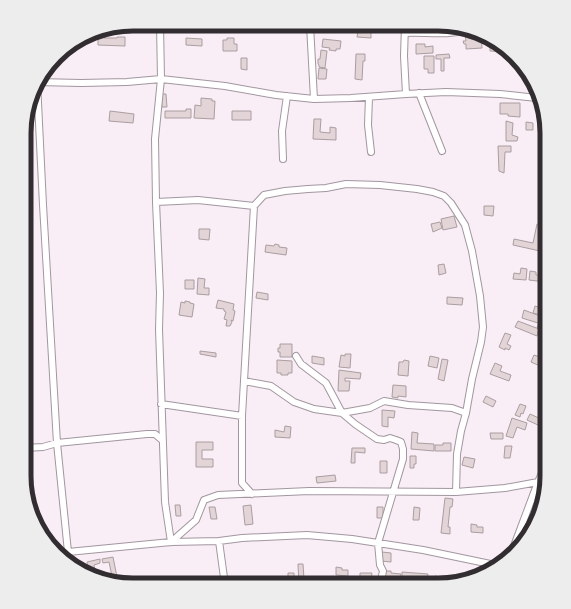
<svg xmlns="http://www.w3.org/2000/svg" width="571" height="609" font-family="Karla,sans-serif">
  <rect width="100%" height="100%" fill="#f9edf6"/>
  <!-- building -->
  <path fill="#e2d4d7" stroke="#ab9ea0" d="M171,24H202L203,29L171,30Z
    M359,25H370V31H371V38L357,37Z
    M465,34H478L481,35L482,48L466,49V44H464L463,41H466Z
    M98,35H104V38H117V37H125V46L98,45Z
    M186,38L202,39V46L186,45Z
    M227,38H234V44H237V51H223V40H227Z
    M323,39L341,41L340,49H336V51L329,50L330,48L322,47Z
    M490,42H497L507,52L490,51Z
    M416,44H425V47L433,46V53L416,54Z
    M321,50L327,51L325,68L319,67V65L318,64V59H320Z
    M356,54H365V61H363L362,80L355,79Z
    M449,54L450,58H444V71H441V59H436V55Z
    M424,56H434V73H428V69H424Z
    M241,58H247V70L241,69Z
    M319,68L327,69L326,79H318Z
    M161,94H166L167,107H162Z
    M201,98L212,99V101H215L214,119L194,118L195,105L201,106Z
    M500,103H520V117L508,116V114H500Z
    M186,109H191V118H165V111H186Z
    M110,111L134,114L133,123L109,121Z
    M232,111H251V120H232Z
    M314,119H321L320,132L330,133V127L336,128V140L313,139Z
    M506,121L513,123L512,135L518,137L517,141H506Z
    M526,122L533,123V130H526Z
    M498,146H511V152H505L504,173L499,171Z
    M484,206H494L493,216L484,215Z
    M454,216L457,227L443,230L441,219Z
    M440,222L442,228L433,232L431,224Z
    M537,224L545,226L540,251L513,245L514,239L533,243Z
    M199,229H210L209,240L199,239Z
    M275,244L279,245V247L287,248L286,255L265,252L266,245L274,246Z
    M444,264L446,273L439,275L438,265Z
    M521,268L527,269L526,280L513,279L514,273L520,274Z
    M530,271L536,272V275L546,276L545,282L529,280Z
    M198,278L205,279L204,288H209V295L197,294Z
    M185,280H194V289H185Z
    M257,292L268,294V300L256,298Z
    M546,292L547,310L545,316L533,313L535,306L541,308Z
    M447,297L463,298L462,305L447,304Z
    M218,300L234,304L233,310L235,311L233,321L231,320L232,322L230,326H226L227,320L224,319L226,312L224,311V309L216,308Z
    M185,301L190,302V303L194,304L192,317L179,315L181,302L185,303Z
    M524,310L540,316L538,323L522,318Z
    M541,316L544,317L541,329L537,328Z
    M518,321L539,329L537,336L515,327Z
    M505,333L511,335L507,344L511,346L509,350L505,348V350L499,347Z
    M280,344H292V357H280V352H278V348H280Z
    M200,351L216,353V357L200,354Z
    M345,354H351L350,368L339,367L341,355L345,356Z
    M534,355L540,357V359L547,361V369L531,362Z
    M312,356L324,358V365L312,363Z
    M430,356L439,358L437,368L428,366Z
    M442,359L448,360L444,381L438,379Z
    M277,360L292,361V373H288V375H281V373H277Z
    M404,360L409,361L408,376L398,375L399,362H403Z
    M495,363L502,366L500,371L511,375L509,381L490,374Z
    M339,370L361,373L360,379L345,378V381H350L349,391H338Z
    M393,385L406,386V397L398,396V398L392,397Z
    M486,396L496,401L493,407L483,402Z
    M520,404L526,406L523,414L521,413L520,417L515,415Z
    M382,410L395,411L394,418L388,417V427L382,426Z
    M530,414L541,419L538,425L527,420Z
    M512,418L527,423L525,430L517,427L513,438L506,436Z
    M285,426L291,427L290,438L275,437V430L284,432Z
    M412,432L418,433L417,443L434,444V451L411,449Z
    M490,433H503V439H491Z
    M196,442H213V450H202V459H213V467H196Z
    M443,443H451V451H435V445H443Z
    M505,446H512L510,458H504Z
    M352,448H365V453L355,452V463H351Z
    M410,456H416V464H414V468H410Z
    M464,457L475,459L473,468L462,465Z
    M380,461H387V473H380Z
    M335,475L336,481L317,483L316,477Z
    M445,498L453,499L452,507H450L448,527H450V534L441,533Z
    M175,505H180L181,516H176Z
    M251,505L253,524L245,525L243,506Z
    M209,507H215L217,519H211Z
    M377,507H383V518H377Z
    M414,507L420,508L419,520H413Z
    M471,524L477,525V527H483V533L471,532Z
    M382,552L391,553V562L381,561Z
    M113,557L118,582L113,581L109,562L103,563L102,559Z
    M100,559V563L94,565L96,576L89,574L87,562Z
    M298,564H303L304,579L315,578V585H299Z
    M336,567L342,568V570H348V576L336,575Z
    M385,571H391V573L401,574L400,580L384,578Z
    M402,572L428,574L427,582L402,580Z
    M288,573H294V585L280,584L281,578L288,579Z
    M360,573H372L371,579L360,578Z
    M435,576L447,578L446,585L434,583Z"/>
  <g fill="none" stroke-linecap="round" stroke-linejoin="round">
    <!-- minor casing -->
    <g stroke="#a2979f" stroke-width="8">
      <path id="minor" d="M160,24L161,79L155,139L156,202L160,293L159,329L165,502L171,542
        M310,25L314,99
        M405,25L404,56L406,94
        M406,33C426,32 447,36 467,30
        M37,82L81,83L127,82L161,79L225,86L276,95L314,99L351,98L406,94L446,92L500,94L537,98
        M37,82L43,205L57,443L68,552
        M419,93L442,151
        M369,97L368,125L371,152
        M283,159L282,131L287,96
        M156,202L198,200L254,206L264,195L285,191L308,189L326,188L346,184L380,185L417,189L433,192L444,196L451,203L465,225L472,251L480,296L483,327L481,342L472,379L466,413L461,431L457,454L456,492
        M296,356L301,364L326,383L342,413L355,424L377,439L384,440L390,438L396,440L401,442L403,449V459L378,543L380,565L383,571L380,585
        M244,381L271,386L294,402L314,409L342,413L370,408L384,401L408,405L452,408L466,413
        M161,404L242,416
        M24,448L43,447L57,443L147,434H155L162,440
        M252,494L242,483V416L254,206
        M219,541L225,585
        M171,542L196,520L204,500L218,495L309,491L456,492L505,488L538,482
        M59,552H68L171,542L219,541L242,538L307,535L352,539L378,543L423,550L500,566
        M511,554L538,482L547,462"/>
    </g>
    <!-- minor -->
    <use href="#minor" stroke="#fff" stroke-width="6"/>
  </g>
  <!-- crop -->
  <path d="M0 0H571V609H0ZM133 31H438A102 102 0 0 1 540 133V476A102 102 0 0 1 438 578H133A102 102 0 0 1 31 476V133A102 102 0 0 1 133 31Z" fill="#eeedee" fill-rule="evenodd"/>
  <path fill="none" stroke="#312d30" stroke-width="5" d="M133 31H438A102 102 0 0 1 540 133V476A102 102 0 0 1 438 578H133A102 102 0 0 1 31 476V133A102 102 0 0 1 133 31Z"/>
</svg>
